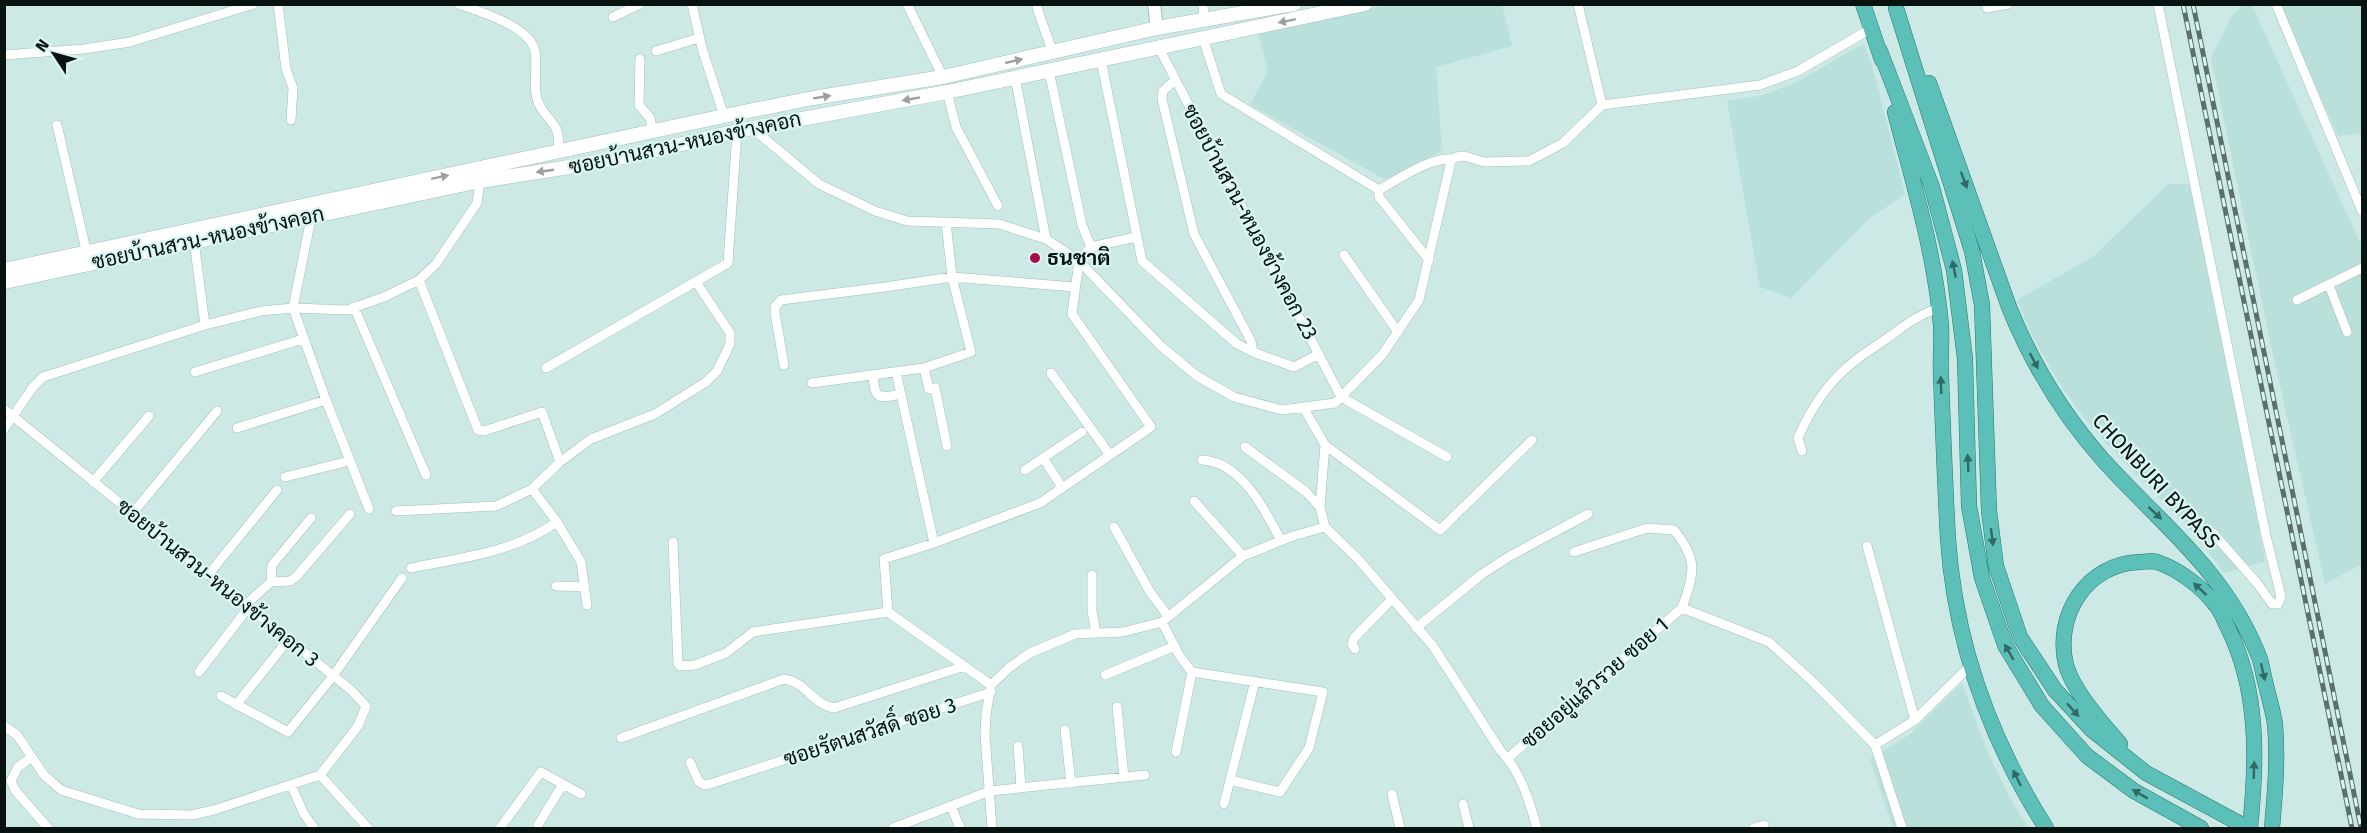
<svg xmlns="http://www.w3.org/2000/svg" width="2367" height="833" font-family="'Fira Sans',Sarabun,sans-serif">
  <rect width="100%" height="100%" fill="#cce9e5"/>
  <!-- built -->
  <path fill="#b9e0db" d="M1389,5H1502L1512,46L1436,67L1442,150L1388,181L1250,105L1268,71L1258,32Z
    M2243,5H2252L2362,247V564L2325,584L2271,346L2211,58L2232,15Z
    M2280,5H2362V133L2338,136Z
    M1864,43L1872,65L1905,194L1869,219L1791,298L1760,287L1727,101L1759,96L1795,83Z
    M2168,184H2196L2265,562L2224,573L2198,538L2105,442L2077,409L2052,371L2030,331L2017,300L2094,256Z
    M1962,683L1987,751L2013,804L2029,828H1893L1870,759L1909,735Z"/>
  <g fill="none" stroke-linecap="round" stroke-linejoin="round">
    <!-- minor casing -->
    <g stroke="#a3bfbb" stroke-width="10">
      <path id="minor" d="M278,4L286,69L293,88L291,120
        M459,4C480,12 530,26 535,51C538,68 532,86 538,102C547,123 562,122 558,151
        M692,4L702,48L724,116
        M907,4L943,77
        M1203,4L1204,20
        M1578,4L1602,105
        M2158,4L2266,536L2279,588L2281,597L2278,604H2272L2257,583L2213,533
        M2276,4L2362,211
        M1037,8L1053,53
        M1987,8L2008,4
        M613,17L640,4
        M1203,38L1221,94L1379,190
        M1159,48L1341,397
        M656,51L699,38
        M4,55L84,49L130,42L254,4
        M640,59L639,105L650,118L653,131
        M1101,60L1142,261L1237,344L1253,352
        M1015,77L1046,239
        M1175,80L1163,91L1162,99L1194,234L1251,341L1253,352L1294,367L1319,354
        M947,92L956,127L998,206
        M57,125L87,254
        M752,128L819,184L875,211L907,221L999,224L1046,239L1079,261L1162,347L1197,376L1234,397L1282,410L1335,403L1382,355L1419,300L1451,161L1456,157L1464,156L1484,162L1529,161L1563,143L1602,105L1760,85L1798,71L1872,28
        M1379,190V197L1429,260
        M1379,190C1399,179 1431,156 1454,159
        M312,213L293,308L326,400L369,509
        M194,241L205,325
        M1091,247L1136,237
        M1344,255L1398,332
        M2329,285L2347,332
        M2297,300L2362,268
        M354,307L426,475
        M784,365L775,313V307L781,300L885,287L952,277L1075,287
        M546,368L728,263L737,131
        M924,368L929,389L935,388L947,446
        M195,372L303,339
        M896,372L934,543
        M1051,373L1110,455
        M873,375C875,400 878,399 901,394
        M812,383L924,368L971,352L952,277L946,222
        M1341,397L1447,457
        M1303,407L1325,445L1320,507L1325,527L1358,559L1433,646L1500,750C1521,772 1529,800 1537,828
        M4,409L351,690L366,706L358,726L320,775
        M237,428L326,400
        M4,429L33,387L43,377L205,325L261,311L293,308L347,310L384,297L419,280L436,264L477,203L480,181
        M1325,445L1440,530L1532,440
        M1245,447L1305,491L1320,507
        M1802,451L1798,438C1811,408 1829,380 1856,360C1864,353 1874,348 1883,341C1902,328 1916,315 1939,308
        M1043,458L1062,487
        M1202,460C1241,462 1265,509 1281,541
        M560,462L591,439L655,414L706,382L717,371L730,344V333L696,282
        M1025,470L1082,432
        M285,477L349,461
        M93,482L149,416
        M532,489L557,522L581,562L587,605
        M1194,501L1243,556
        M396,511L496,506L532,489L560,462L542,412L484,431L478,430L419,280
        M132,514L217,411
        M1114,527L1150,592L1168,616
        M673,542L678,663L680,666L695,665L726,653L753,632L888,612
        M1867,546L1915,720
        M1574,552L1647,528L1674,530C1699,561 1694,573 1682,608
        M411,568C464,557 512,553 557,522
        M208,575L277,490
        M1092,575V611L1096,633
        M271,582L272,565L311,518
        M556,586L585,587
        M245,605L271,582L290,581L296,577L350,514
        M1682,608L1769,642L1813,682L1875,745L1902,828
        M1162,622L1179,655L1192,672L1323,692L1309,748L1280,792L1230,780
        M1416,628L1482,574L1510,556L1588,514
        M1355,649L1352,644L1354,638L1392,599
        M199,672L248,608
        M1105,675L1175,646
        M991,685L888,612L884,559L934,543L1040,503L1151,427L1072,314L1079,261L1091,247L1082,225L1049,71
        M221,696L288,732L333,676L402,578
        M236,705L288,640
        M1117,707L1124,777
        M4,726L17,735L44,775L61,790L138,814L192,815L214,810L320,775
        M1065,730L1071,783
        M621,738L784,679C805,681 813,705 834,708L965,666
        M1875,745L1915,720L1970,666
        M1018,746L1021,788
        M1176,752L1192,672
        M32,757L18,767L11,781L15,790L48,828
        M1508,758L1682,608
        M690,762L699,782L704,785L710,784L991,692
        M320,775L368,828
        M291,785L304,814L314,828
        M1392,794L1400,828
        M1224,804L1255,681
        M1463,804L1469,828
        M951,806L960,828
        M538,825L563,784
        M500,828L541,772L581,794
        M893,828L990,791L1145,775
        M992,828L985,735L986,714L991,685L1010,667L1030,653L1075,634L1123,632L1162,622L1243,556L1293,536L1325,527
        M1754,828L1764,825"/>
    </g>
    <!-- tertiary casing -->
    <g stroke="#a3bfbb" stroke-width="14">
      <path id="tertiary" d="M1154,4L1157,28"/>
    </g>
    <!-- secondary casing -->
    <g stroke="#a3bfbb" stroke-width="15">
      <path id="secondary" d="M4,270L724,116L813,98L943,77L1157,28L1294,4
        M4,282L480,181L563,168L644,153L737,131L947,92L1365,4"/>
    </g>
    <!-- trunk casing -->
    <g stroke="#247972" stroke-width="16">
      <path id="trunk" d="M1863,4L1882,60
        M1896,8L1972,251L1982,305L1989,511L1996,566L2020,637L2055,690L2092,730L2146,773L2248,828
        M1880,51L1932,187L1954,270L1965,359L1969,506L1982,578L2005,645L2042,706L2087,756L2134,791L2201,828
        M1929,83L2009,307C2032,364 2063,415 2104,461C2162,525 2224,570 2258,654C2262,663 2263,675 2266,685C2269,698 2273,711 2275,724C2278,759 2275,794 2272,828
        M1895,112C1913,183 1935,253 1941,326C1942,342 1940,359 1941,376C1943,430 1945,485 1948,539C1955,643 1991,741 2046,828
        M2120,744C2103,724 2073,691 2066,665C2054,615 2087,564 2139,562C2144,562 2152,560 2157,562C2178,569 2201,586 2215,604C2221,610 2224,620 2228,628C2259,690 2257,761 2250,828"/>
    </g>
    <!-- minor -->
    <use href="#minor" stroke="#fff" stroke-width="9"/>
    <!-- tertiary -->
    <use href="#tertiary" stroke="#fff" stroke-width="12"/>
    <!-- secondary -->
    <use href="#secondary" stroke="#fff" stroke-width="14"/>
    <!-- trunk -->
    <use href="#trunk" stroke="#5cc0b8" stroke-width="15"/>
    <!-- rail casing -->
    <g stroke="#5c6f6c" stroke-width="5">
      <path id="rail" d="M2183,4L2352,828
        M2193,4L2361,828"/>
    </g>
    <!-- rail -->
    <use href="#rail" stroke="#d9f6f2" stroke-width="3" stroke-dasharray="9" stroke-linecap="butt"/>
  </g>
  <!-- one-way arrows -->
  <defs><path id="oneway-solid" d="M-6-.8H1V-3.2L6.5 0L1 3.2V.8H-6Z" transform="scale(1.5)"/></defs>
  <g fill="#9ca0a0">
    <use href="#oneway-solid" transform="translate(1287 21) rotate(168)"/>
    <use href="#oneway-solid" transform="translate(1014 61) rotate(-13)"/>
    <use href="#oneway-solid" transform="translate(822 97) rotate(-9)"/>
    <use href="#oneway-solid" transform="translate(911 99) rotate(170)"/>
    <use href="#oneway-solid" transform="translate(545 171) rotate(172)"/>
    <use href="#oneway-solid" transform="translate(440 177) rotate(-12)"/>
  </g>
  <g fill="#326964">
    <use href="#oneway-solid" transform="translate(1964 180) rotate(70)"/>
    <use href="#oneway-solid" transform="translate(1954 269) rotate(-101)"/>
    <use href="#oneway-solid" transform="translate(2034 361) rotate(62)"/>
    <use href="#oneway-solid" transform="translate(1941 385) rotate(-92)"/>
    <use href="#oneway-solid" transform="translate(1968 463) rotate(-92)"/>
    <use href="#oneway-solid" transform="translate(2155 513) rotate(43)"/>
    <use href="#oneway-solid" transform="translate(1992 537) rotate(83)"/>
    <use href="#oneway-solid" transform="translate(2200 589) rotate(-137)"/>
    <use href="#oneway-solid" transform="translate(2009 652) rotate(-120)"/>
    <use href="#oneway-solid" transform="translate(2263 672) rotate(77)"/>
    <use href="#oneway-solid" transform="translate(2073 710) rotate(48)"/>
    <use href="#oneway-solid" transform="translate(2254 770) rotate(-88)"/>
    <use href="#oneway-solid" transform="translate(2017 778) rotate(-116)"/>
    <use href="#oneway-solid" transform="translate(2140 794) rotate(-149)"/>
  </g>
  <!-- markers -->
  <circle fill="#a40d47" stroke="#d9f6f2" stroke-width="2" cx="1035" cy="258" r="6"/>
  <g text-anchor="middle" stroke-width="4.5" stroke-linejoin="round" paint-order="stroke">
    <!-- street labels -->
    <g font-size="21" fill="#081211" stroke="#d9f6f2">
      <text transform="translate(685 143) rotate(-12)" y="7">ซอยบ้านสวน-หนองข้างคอก</text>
      <text transform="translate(1250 222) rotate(62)" y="7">ซอยบ้านสวน-หนองข้างคอก 23</text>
      <text transform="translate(208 238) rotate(-12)" y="7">ซอยบ้านสวน-หนองข้างคอก</text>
      <text transform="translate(2156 481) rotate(47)" y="7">CHONBURI BYPASS</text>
      <text transform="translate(218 583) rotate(39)" y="7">ซอยบ้านสวน-หนองข้างคอก 3</text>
      <text transform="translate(1595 683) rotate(-41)" y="7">ซอยอยู่แล้วรวย ซอย 1</text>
      <text transform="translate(870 732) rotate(-18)" y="7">ซอยรัตนสวัสดิ์ ซอย 3</text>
    </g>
    <!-- poi labels -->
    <g font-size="21" font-weight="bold" fill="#081211" stroke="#d9f6f2" text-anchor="start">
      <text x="1047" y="265">ธนชาติ</text>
    </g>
  </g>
  <!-- border -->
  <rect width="2367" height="833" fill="none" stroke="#081211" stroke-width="12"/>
  <!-- north arrow -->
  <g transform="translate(54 54) rotate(306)" stroke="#d9f6f2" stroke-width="4.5" paint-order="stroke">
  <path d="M0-4.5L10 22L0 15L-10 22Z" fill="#081211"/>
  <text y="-9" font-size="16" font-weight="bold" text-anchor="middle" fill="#081211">N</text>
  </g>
</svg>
